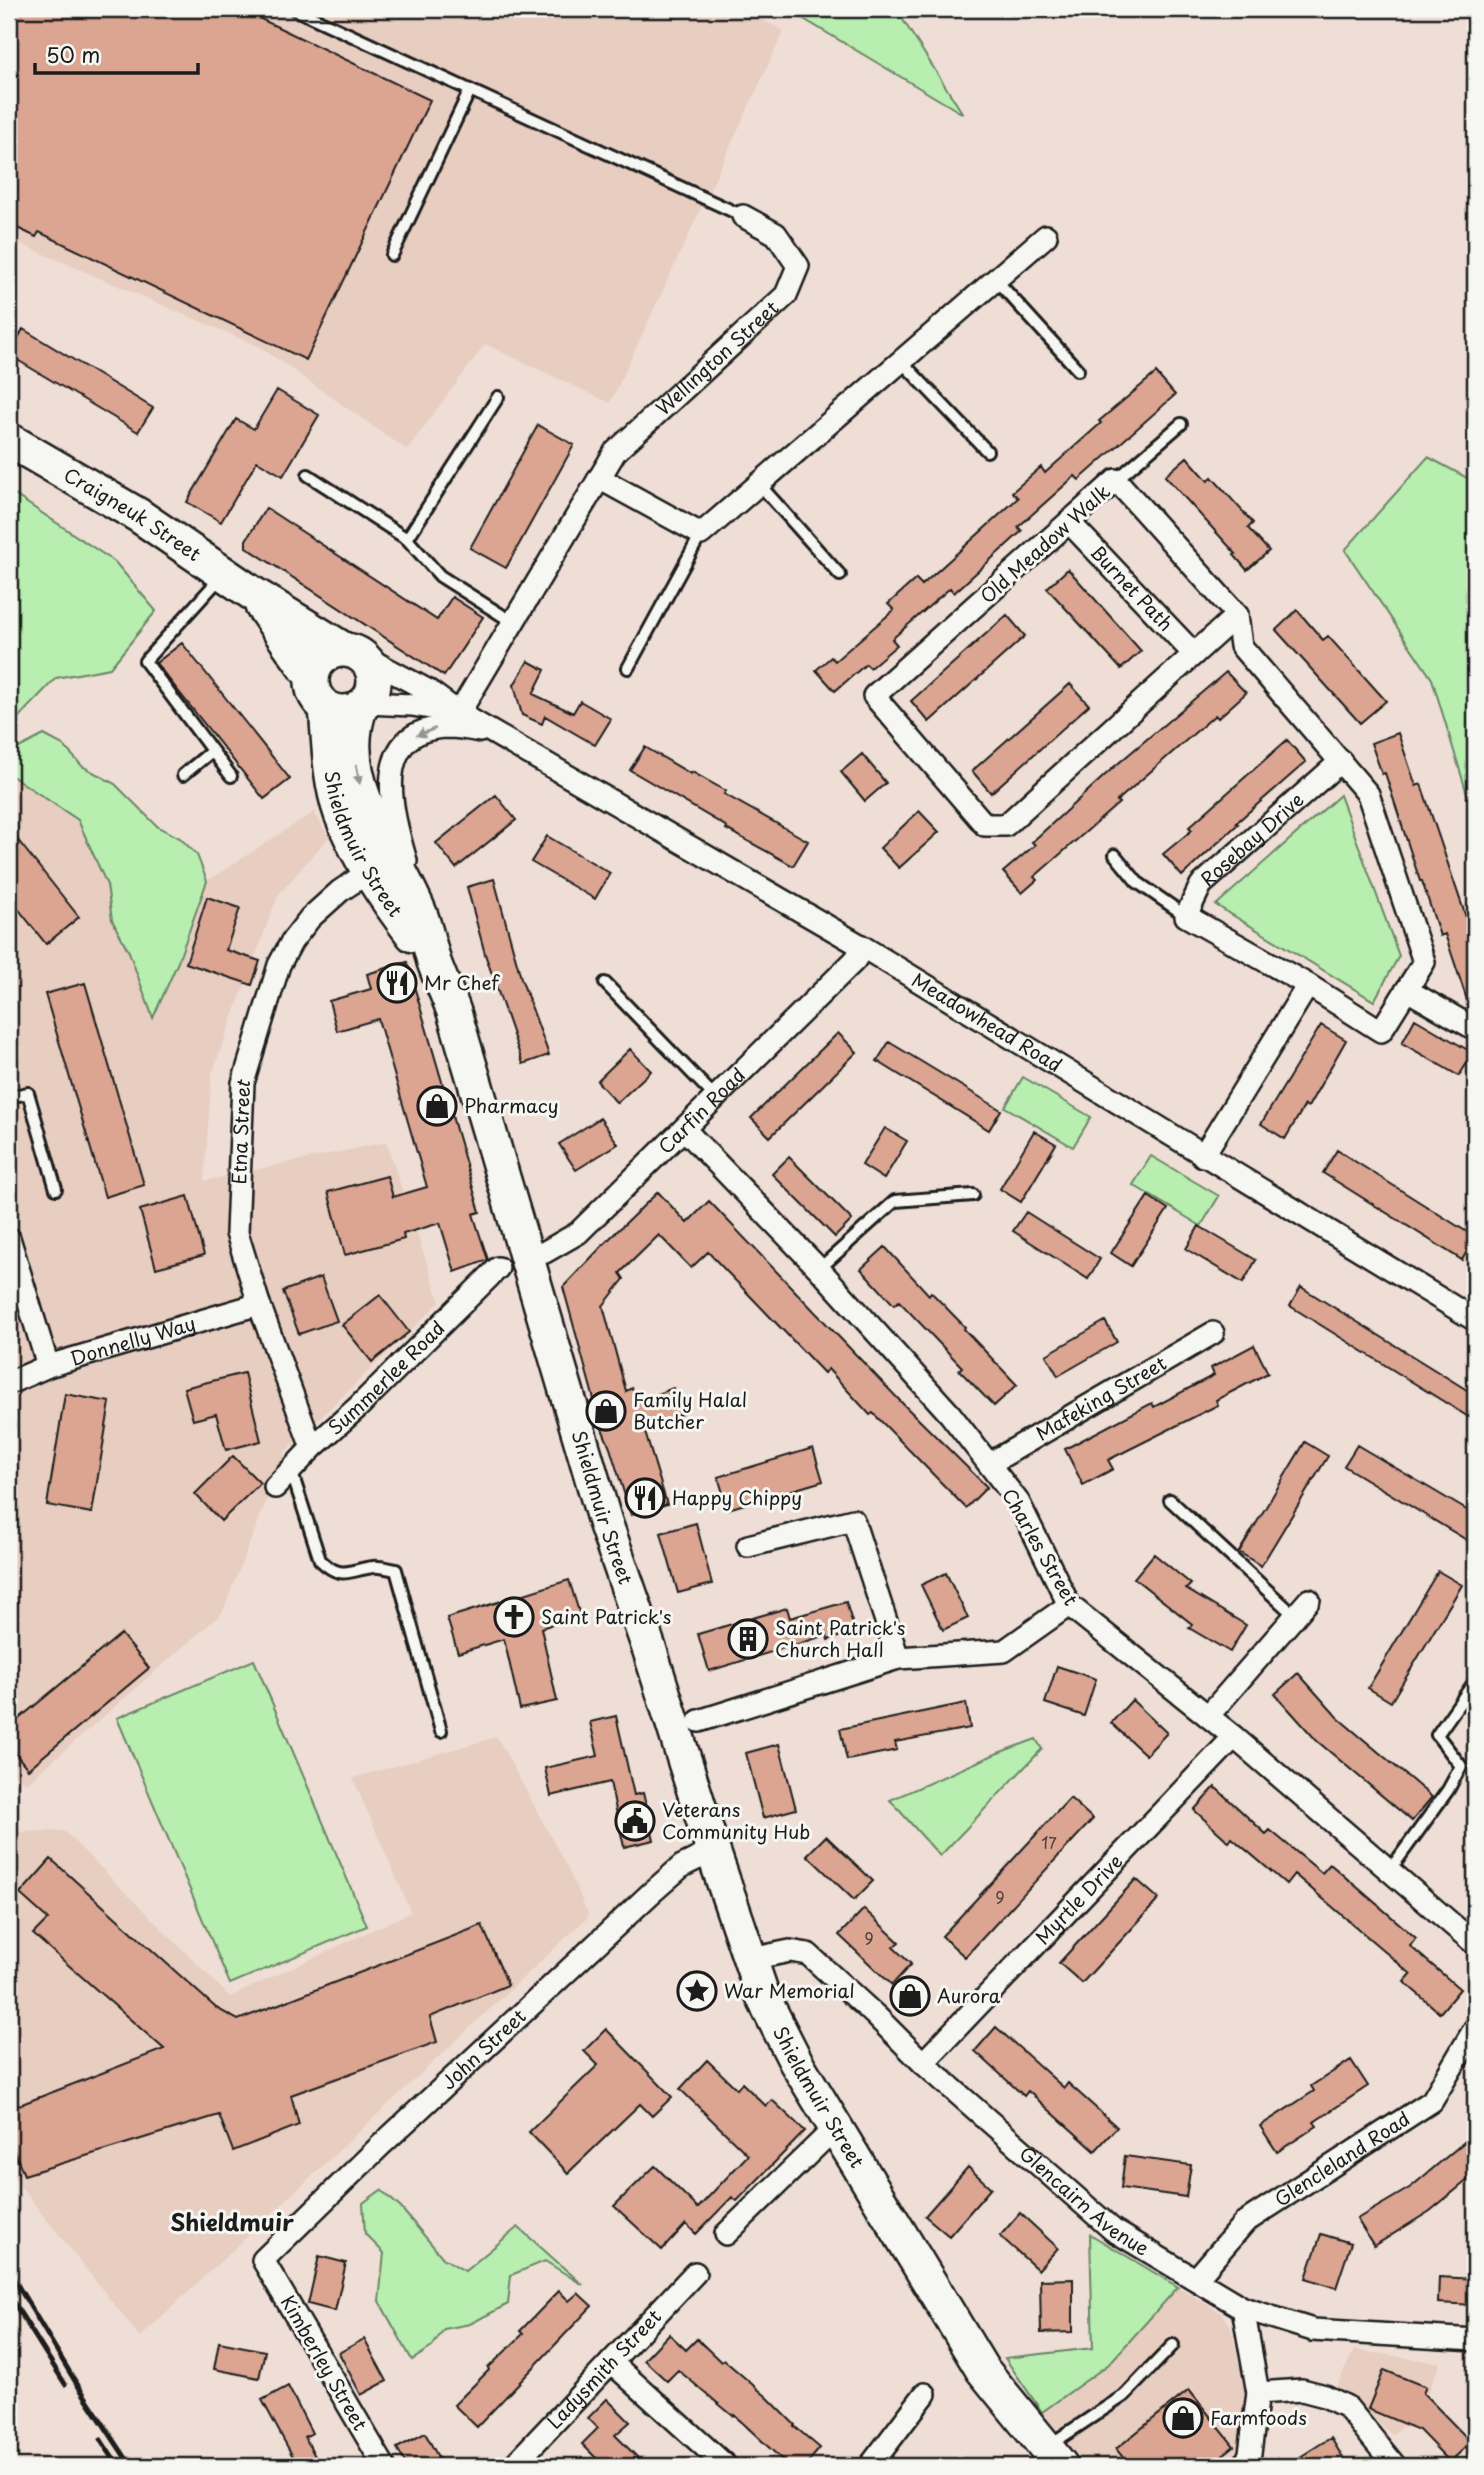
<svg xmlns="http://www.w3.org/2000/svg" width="1484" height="2475" font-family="'Playpen Sans',sans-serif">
  <rect width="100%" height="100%" fill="#eeded5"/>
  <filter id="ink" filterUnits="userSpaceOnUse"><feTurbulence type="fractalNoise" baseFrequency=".0143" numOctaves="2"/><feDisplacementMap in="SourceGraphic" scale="14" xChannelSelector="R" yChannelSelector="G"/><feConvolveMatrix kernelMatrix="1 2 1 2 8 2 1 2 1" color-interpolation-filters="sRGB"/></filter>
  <g filter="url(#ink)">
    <!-- built -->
    <path fill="#e8cdc1" d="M9,9H741L784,31L610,403L485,344L407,450L260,347L9,239Z
      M9,774L78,820L107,885L112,920L129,952L153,1017L178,962L207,881L314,812L329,837L278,895L212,1073L204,1181L386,1142L440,1302L286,1451L222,1613L27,1783L9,1772Z
      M497,1737L567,1867L589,1916L140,2337L9,2172V1832L64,1831L230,1997L411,1912L353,1778Z
      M1178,2287L1221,2313L1231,2327L1246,2393L1237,2454L1233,2466H1085L1042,2412L1109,2364Z
      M1354,2350L1440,2363L1420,2412L1392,2435L1337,2386Z"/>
    <!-- green -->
    <path fill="#b8eeb0" stroke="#6a8566" stroke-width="2" d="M787,9H896L963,114Z
      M1428,457L1475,482V820L1432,679L1345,550Z
      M9,491L115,562L156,611L110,668L56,678L17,719L9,723Z
      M44,735L63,745L82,766L115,784L158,827L180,838L197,855L207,881L178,962L153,1018L129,952L112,920L107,885L78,820L9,774V753Z
      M1340,795L1399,956L1374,1001L1216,905Z
      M1023,1077L1091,1117L1073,1147L1005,1107Z
      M1151,1156L1219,1196L1201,1226L1133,1185Z
      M254,1660L367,1926L230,1984L117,1718Z
      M1036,1739L1042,1749L940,1856L890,1800L998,1753Z
      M381,2190L401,2208L443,2258L465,2271L518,2227L583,2285L545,2261L511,2275L508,2304L470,2324L444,2329L432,2347L412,2360L379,2301L384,2253L365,2234L363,2203Z
      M1090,2234L1178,2287L1109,2364L1042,2412L1005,2358L1093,2348Z"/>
    <!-- building -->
    <path fill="#dba592" stroke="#1c1c1c" stroke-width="2" d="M9,9H240L430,100L306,360L39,232L36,237L9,224Z
      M23,329L153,408L138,432L9,355Z
      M1156,373L1175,395L1079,480L1075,476L1018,527L1022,531L954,593L950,588L892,639L897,645L870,668L866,664L835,691L816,670L831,657L835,661L894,610L888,604L916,579L922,585L1018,498L1012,492L1041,467L1045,473L1101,423L1099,421Z
      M277,390L319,415L283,476L257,461L221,522L187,502L236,419L254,429Z
      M538,425L574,445L506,568L470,548Z
      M1187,457L1208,481L1212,477L1253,523L1248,528L1269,551L1247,570L1234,555L1236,554L1165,476Z
      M266,508L437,620L452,597L483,617L444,676L246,547V540Z
      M1068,569L1141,651L1121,669L1047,588Z
      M1297,610L1323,640L1328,636L1386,701L1360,723L1276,630Z
      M1007,615L1025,636L929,722L911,701Z
      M182,643L290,779L264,799L156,663Z
      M528,661L545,670L533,694L573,713L580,701L611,719L595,745L545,716L542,724L522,715L514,685Z
      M1226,672L1246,693L1218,718L1215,715L1117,801L1119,803L1034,877L1037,880L1022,893L1003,872L1035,845L1032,842L1114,767Z
      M1070,684L1089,705L991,793L972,771Z
      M1398,733L1416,786L1421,784L1475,944V1014L1471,1012L1445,934L1440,936L1422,881H1420L1385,773L1382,774L1371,743Z
      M1287,740L1306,762L1236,823L1238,824L1182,876L1163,854L1192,830L1189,827Z
      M645,747L691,774L692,772L726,791L724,794L808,841L793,866L726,829L727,827L630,770Z
      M862,754L886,783L865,801L841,772Z
      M496,795L516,820L456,868L436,843Z
      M919,811L939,832L899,868L880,848Z
      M9,829L79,917L46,944L9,897Z
      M547,836L610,873L595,899L531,862Z
      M494,879L521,978L549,1055L523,1064L485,954L467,887Z
      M207,897L240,908L226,950L260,961L252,985L186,963Z
      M407,962L480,1212L473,1214L488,1260L455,1272L440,1223L403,1234L404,1239L345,1255L328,1192L387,1176L393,1197L427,1187L378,1019L337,1031L329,1001L371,989L367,974Z
      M85,983L144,1185L105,1197L45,994Z
      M1415,1019L1473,1053L1459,1076L1402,1043Z
      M1321,1025L1346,1040L1308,1107L1305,1105L1285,1139L1261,1124Z
      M838,1033L857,1052L770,1137L751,1118Z
      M889,1042L1001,1110L989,1130L877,1061Z
      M630,1049L651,1071L617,1103L597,1081Z
      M600,1118L618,1144L576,1170L559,1144Z
      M885,1128L907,1141L884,1179L862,1165Z
      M1034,1131L1056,1144L1021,1202L1000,1189Z
      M1337,1150L1475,1237L1462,1260L1323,1173Z
      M789,1157L852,1220L835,1237L772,1174Z
      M658,1192L687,1223L709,1201L904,1405L987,1487L966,1508L873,1413L870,1415L828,1369L824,1373L708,1252L691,1268L659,1235L620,1273L624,1279L603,1306L626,1391L632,1388L638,1402L673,1388L684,1413L644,1429L667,1504L631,1515L610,1448L592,1404L595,1403L563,1287L608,1240Z
      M188,1196L204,1255L156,1268L140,1210Z
      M1148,1196L1168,1209L1131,1266L1111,1253Z
      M1026,1212L1100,1259L1088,1279L1013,1231Z
      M1199,1226L1256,1260L1243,1283L1186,1249Z
      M885,1247L929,1295L931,1292L965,1327L964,1329L1017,1385L994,1406L959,1370L962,1367L899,1301L894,1305L861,1269Z
      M321,1277L337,1321L299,1334L283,1291Z
      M1301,1287L1475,1395V1421L1290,1306Z
      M380,1295L409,1332L372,1362L342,1325Z
      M1105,1321L1117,1342L1058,1376L1046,1355Z
      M1254,1345L1268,1373L1216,1400L1218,1405L1108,1460L1113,1469L1083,1485L1065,1449L1152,1403L1154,1407L1214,1375L1211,1368Z
      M244,1373L261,1441L226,1450L216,1414L193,1420L184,1388Z
      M65,1394L110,1402L92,1513L47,1505Z
      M1305,1442L1328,1456L1261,1566L1239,1552Z
      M1357,1445L1475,1515V1545L1344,1466Z
      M813,1448L823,1481L728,1509L718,1477Z
      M233,1456L260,1483L221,1521L195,1494Z
      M696,1523L712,1584L678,1593L661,1533Z
      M1154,1554L1191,1584L1186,1589L1246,1625L1230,1652L1189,1628L1192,1624L1134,1578Z
      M1438,1571L1462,1585L1391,1702L1368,1688Z
      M946,1573L968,1618L943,1630L921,1585Z
      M569,1580L580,1615L541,1628L557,1701L520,1709L504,1639L458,1653L447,1618Z
      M846,1602L855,1632L828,1640L827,1635L709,1671L698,1634L787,1608L790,1618Z
      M121,1634L149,1668L28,1769L9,1746V1727Z
      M1057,1666L1096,1679L1084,1716L1045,1703Z
      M1298,1673L1338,1718L1432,1797L1412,1821L1317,1741L1275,1694Z
      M1132,1700L1167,1733L1146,1755L1111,1723Z
      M966,1703L970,1728L895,1742L897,1750L847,1760L840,1729Z
      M616,1716L634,1795L643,1793L654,1840L624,1847L610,1782L551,1796L545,1768L598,1756L590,1722Z
      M779,1744L796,1809L763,1818L746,1753Z
      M1215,1787L1266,1834L1270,1830L1322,1873L1330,1864L1416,1938L1410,1946L1460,1989L1440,2013L1404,1982L1411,1974L1294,1874L1286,1884L1232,1838L1229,1842L1194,1810Z
      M1070,1798L1093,1819L965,1957L942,1936Z
      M826,1836L873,1881L854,1900L807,1855Z
      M51,1859L216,2008L238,2020L482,1925L508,1985L430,2017L437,2042L291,2095L299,2125L233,2151L219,2115L24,2175L9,2138V2109L164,2049L33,1934L48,1919L20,1894Z
      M1136,1879L1159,1899L1082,1983L1059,1963Z
      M864,1909L899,1942L893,1947L911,1964L892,1985L839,1935Z
      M905,1980L926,1999L914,2012L893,1993Z
      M996,2027L1064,2088L1068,2083L1117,2127L1095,2151L1028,2091L1024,2096L975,2051Z
      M606,2029L672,2097L652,2116L640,2104L568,2173L529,2132L598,2065L584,2051Z
      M707,2060L737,2089L742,2083L766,2106L772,2100L805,2131L737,2201L732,2197L696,2234L686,2224L662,2250L614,2206L655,2166L698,2208L748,2155L680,2089Z
      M1351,2060L1368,2086L1314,2122L1317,2126L1277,2152L1260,2126L1314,2091L1311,2086Z
      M1475,2133V2174L1430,2211L1374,2246L1357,2219L1411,2187Z
      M1125,2156L1191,2165L1186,2197L1121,2188Z
      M968,2167L991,2188L949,2236L925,2216Z
      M1020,2213L1058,2248L1038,2270L1000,2236Z
      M1321,2234L1351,2243L1336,2288L1306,2278Z
      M319,2256L346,2263L335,2311L308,2304Z
      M1439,2277L1475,2279V2305L1438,2303Z
      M1073,2279V2332L1041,2333L1040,2280Z
      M559,2291L569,2301L578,2293L592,2306L477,2427L454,2405L489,2370L488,2368L523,2334L520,2331Z
      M669,2334L686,2350L697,2339L721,2362L724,2360L767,2397L795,2425L794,2426L820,2448L805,2466H789L734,2415L733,2416L678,2370L667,2381L644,2360Z
      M364,2339L387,2381L361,2395L339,2353Z
      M219,2342L265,2351L259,2378L214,2369Z
      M1384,2370L1426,2387L1423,2393L1471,2442L1450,2462L1419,2430L1368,2409Z
      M288,2386L312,2433L305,2437L320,2466H298L262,2400Z
      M1189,2390L1234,2446L1209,2466H1130L1116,2449Z
      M607,2399L630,2422L615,2435L646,2466H604L582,2444L598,2428L588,2418Z
      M425,2433L443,2466H407L397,2448Z
      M1331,2438L1348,2466H1286L1322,2443Z"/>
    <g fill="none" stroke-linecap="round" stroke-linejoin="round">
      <!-- service casing -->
      <g stroke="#1c1c1c" stroke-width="16">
        <path id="service" d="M294,9L743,216
          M392,255L470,90
          M996,280L1078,370
          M901,361L987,451
          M308,475L407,539L440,576L514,623
          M1116,480L1181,424
          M759,484L840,575
          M407,539L498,397
          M221,577L145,661L231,776
          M628,668L701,534
          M183,775L212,751
          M1115,855L1137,882L1186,916
          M605,983L715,1097
          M9,1097L28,1093L56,1189
          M819,1269L895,1201L973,1195
          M291,1470L320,1560C342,1581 348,1570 373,1567C380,1566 389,1569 396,1570L441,1731
          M1170,1500L1295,1616
          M1390,1870L1448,1790L1461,1766L1437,1735L1475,1681
          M1048,2446L1125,2395L1173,2345"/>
      </g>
      <!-- minor casing -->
      <g stroke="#1c1c1c" stroke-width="26">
        <g id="minor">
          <path d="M599,478L701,534L1046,236"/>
          <path d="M1116,480L1237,615L1006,825H985L874,696Z"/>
          <path id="s1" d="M1069,522L1194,654"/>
          <path id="s2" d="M361,655L429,691L459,713L863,947L1475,1320"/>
          <path d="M366,703L412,705L454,712"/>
          <path id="s3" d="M459,713L615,452L786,295L798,266L776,234L743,216"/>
          <path d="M406,861C392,813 368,729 448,727C458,727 470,729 480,731"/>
          <path id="s4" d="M1308,985L1186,916L1201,885L1341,761"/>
          <path d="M1407,990L1475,1029"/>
          <path d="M684,1129L819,1269L950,1414L1019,1503L1069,1605L1234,1737L1475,1944"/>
          <path d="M1203,1156L1308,985L1381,1031L1424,962L1368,794L1241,646L1237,615"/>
          <path d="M9,1238L48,1366"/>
          <path id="s5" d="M527,1258L545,1252L578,1233L855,960L863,947"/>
          <path id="s6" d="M9,1383L48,1366L259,1304"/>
          <path id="s7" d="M312,1448L259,1304L237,1233L243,1083L279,965L292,941L310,918L340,891L379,865"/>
          <path id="s8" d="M989,1464L1213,1333"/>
          <path id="s9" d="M275,1487L312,1448L358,1407L498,1268"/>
          <path d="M748,1546L853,1520L898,1658"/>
          <path d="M1208,1716L1309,1600"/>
          <path d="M699,1721L898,1658L1004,1651L1069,1605"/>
          <path id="s10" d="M751,1959L790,1951L808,1954L876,2016L923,2063L1113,2230L1243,2308L1313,2330L1475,2340"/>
          <path id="s11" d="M923,2063L1234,1737"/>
          <path d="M726,2234L836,2127"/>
          <path id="s12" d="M1196,2279L1245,2222L1432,2101L1475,2028"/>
          <path d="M1243,2308L1258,2393L1250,2453L1245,2466"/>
          <path d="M611,2362L726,2466"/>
          <path d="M1258,2393L1302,2390L1325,2396L1347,2407L1395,2466"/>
          <path id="s13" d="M384,2466L263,2260L380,2146L650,1894L682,1866L713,1851"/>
          <path id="s14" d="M513,2466L695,2273"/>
          <path d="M870,2466L925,2394"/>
        </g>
      </g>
      <!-- primary casing -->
      <g stroke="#1c1c1c" stroke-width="38">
        <g id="primary">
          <path id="s15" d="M9,440L138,515L252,593L343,649"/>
          <path d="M262,606L312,677"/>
          <circle cx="343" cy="681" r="31"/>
          <path id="s16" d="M361,706C332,781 396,851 421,916C426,931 430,947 434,962C440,979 448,995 454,1012L605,1522L650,1651L713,1851L763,1997L796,2062L982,2369L1061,2466"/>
          <path id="s17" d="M326,707C329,742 329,780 341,814C358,859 384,897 413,935"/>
        </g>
      </g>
      <!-- service -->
      <use href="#service" stroke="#f6f6f2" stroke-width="10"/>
      <!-- minor -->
      <use href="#minor" stroke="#f6f6f2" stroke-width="21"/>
      <!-- primary -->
      <use href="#primary" stroke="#f6f6f2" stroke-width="33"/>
      <!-- rail -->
      <path stroke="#1c1c1c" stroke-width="5" d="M9,2271L75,2381L131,2466
        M9,2295L65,2384
        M101,2440L118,2466"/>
    </g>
    <!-- one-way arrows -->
    <defs><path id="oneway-solid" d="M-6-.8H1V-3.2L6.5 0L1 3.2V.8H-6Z" transform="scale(1.75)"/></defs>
    <g fill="#949492">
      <use href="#oneway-solid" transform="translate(426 732) rotate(159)"/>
      <use href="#oneway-solid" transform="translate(358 774) rotate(80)"/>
    </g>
  </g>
  <!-- icons -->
  <defs>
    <g id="restaurant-ring" transform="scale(2.0125)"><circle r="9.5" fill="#f6f6f2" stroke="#1c1c1c" stroke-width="1.5"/><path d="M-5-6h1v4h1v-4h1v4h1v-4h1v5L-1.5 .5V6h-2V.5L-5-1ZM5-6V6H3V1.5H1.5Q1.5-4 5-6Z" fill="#1c1c1c"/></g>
    <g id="shop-ring" transform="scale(2.0125)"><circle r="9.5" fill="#f6f6f2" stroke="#1c1c1c" stroke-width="1.5"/><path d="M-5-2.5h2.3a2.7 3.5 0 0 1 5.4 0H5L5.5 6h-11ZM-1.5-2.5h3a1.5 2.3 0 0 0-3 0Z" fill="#1c1c1c"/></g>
    <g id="church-ring" transform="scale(2.0125)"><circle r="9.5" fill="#f6f6f2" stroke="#1c1c1c" stroke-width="1.5"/><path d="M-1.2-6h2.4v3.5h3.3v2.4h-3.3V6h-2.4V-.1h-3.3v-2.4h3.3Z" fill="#1c1c1c"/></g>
    <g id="building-ring" transform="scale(2.0125)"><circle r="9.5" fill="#f6f6f2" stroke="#1c1c1c" stroke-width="1.5"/><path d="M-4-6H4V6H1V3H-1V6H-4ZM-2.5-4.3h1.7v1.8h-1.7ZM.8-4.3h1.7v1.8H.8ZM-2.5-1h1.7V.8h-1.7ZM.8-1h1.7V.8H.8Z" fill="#1c1c1c"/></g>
    <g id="civic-ring" transform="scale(2.0125)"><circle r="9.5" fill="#f6f6f2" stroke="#1c1c1c" stroke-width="1.5"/><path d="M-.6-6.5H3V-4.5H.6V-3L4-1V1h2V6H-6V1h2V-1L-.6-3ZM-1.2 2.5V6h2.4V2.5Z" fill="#1c1c1c"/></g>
    <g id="sight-ring" transform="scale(2.0125)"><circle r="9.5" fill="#f6f6f2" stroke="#1c1c1c" stroke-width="1.5"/><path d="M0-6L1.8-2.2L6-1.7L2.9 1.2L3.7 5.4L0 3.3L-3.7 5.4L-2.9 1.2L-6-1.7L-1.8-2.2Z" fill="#1c1c1c"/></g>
  </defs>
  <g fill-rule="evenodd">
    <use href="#restaurant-ring" x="397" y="983"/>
    <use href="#shop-ring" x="437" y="1106"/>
    <use href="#shop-ring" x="606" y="1411"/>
    <use href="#restaurant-ring" x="645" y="1498"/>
    <use href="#church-ring" x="514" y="1617"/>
    <use href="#building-ring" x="748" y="1639"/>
    <use href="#civic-ring" x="635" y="1821"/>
    <use href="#sight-ring" x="697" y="1991"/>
    <use href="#shop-ring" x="910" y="1996"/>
    <use href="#shop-ring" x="1183" y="2418"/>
  </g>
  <g text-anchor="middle" stroke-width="6" stroke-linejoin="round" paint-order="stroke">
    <!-- number labels -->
    <g font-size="16" fill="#4c3e3a">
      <text x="1049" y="1849">17</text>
      <text x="1000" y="1904">9</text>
      <text x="869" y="1945">9</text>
    </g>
    <!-- street labels -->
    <g font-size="19" fill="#1c1c1c" stroke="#f6f6f2">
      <text dy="7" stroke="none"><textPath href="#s3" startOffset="443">Wellington Street</textPath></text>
      <text dy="7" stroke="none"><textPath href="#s15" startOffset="144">Craigneuk Street</textPath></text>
      <text transform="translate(1045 544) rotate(-42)" y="7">Old Meadow Walk</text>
      <text dy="7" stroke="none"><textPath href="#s1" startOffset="91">Burnet Path</textPath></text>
      <text dy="7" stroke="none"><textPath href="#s4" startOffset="243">Rosebay Drive</textPath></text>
      <text dy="7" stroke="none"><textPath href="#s17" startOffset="144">Shieldmuir Street</textPath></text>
      <text dy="7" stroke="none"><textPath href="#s2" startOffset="726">Meadowhead Road</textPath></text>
      <text dy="7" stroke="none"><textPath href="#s5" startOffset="231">Carfin Road</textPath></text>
      <text dy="7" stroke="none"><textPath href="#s7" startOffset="329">Etna Street</textPath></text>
      <text dy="7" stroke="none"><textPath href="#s6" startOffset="131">Donnelly Way</textPath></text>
      <text dy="7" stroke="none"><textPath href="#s9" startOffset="156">Summerlee Road</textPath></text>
      <text dy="7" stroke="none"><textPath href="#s8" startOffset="130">Mafeking Street</textPath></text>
      <text dy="7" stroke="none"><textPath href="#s16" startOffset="844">Shieldmuir Street</textPath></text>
      <text transform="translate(1040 1547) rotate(60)" y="7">Charles Street</text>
      <text dy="7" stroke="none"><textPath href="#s11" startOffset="226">Myrtle Drive</textPath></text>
      <text dy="7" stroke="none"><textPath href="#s13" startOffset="544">John Street</textPath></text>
      <text dy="7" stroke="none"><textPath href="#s16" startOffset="1474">Shieldmuir Street</textPath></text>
      <text dy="7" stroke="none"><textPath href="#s12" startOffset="191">Glencleland Road</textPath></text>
      <text dy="7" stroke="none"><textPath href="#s10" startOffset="429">Glencairn Avenue</textPath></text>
      <text transform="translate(324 2363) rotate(60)" y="7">Kimberley Street</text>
      <text dy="7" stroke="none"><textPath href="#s14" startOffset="133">Ladysmith Street</textPath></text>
    </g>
    <!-- poi labels -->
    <g font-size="19" fill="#1c1c1c" stroke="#f6f6f2" text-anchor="start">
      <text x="424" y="990">Mr Chef</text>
      <text x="464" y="1113">Pharmacy</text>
      <text x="633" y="1407">Family Halal<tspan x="633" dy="22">Butcher</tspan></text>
      <text x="672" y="1505">Happy Chippy</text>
      <text x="541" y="1624">Saint Patrick's</text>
      <text x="775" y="1635">Saint Patrick's<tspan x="775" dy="22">Church Hall</tspan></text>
      <text x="662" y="1817">Veterans<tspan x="662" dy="22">Community Hub</tspan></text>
      <text x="724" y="1998">War Memorial</text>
      <text x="937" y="2003">Aurora</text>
      <text x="1210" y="2425">Farmfoods</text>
    </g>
    <!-- quarter labels -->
    <g font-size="23" font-weight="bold" fill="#1c1c1c" stroke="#f6f6f2">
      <text x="232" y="2231">Shieldmuir</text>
    </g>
  </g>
  <!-- margin -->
  <rect width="1484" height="2475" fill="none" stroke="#f6f6f2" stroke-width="35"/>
  <rect x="18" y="18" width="1449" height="2440" fill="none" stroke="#1c1c1c" stroke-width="2.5" filter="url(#ink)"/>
  <!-- scale -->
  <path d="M35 63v10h163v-10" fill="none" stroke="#1c1c1c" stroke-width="3.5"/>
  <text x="46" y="63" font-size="21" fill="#1c1c1c" stroke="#f6f6f2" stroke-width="5" paint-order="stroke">50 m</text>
</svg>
